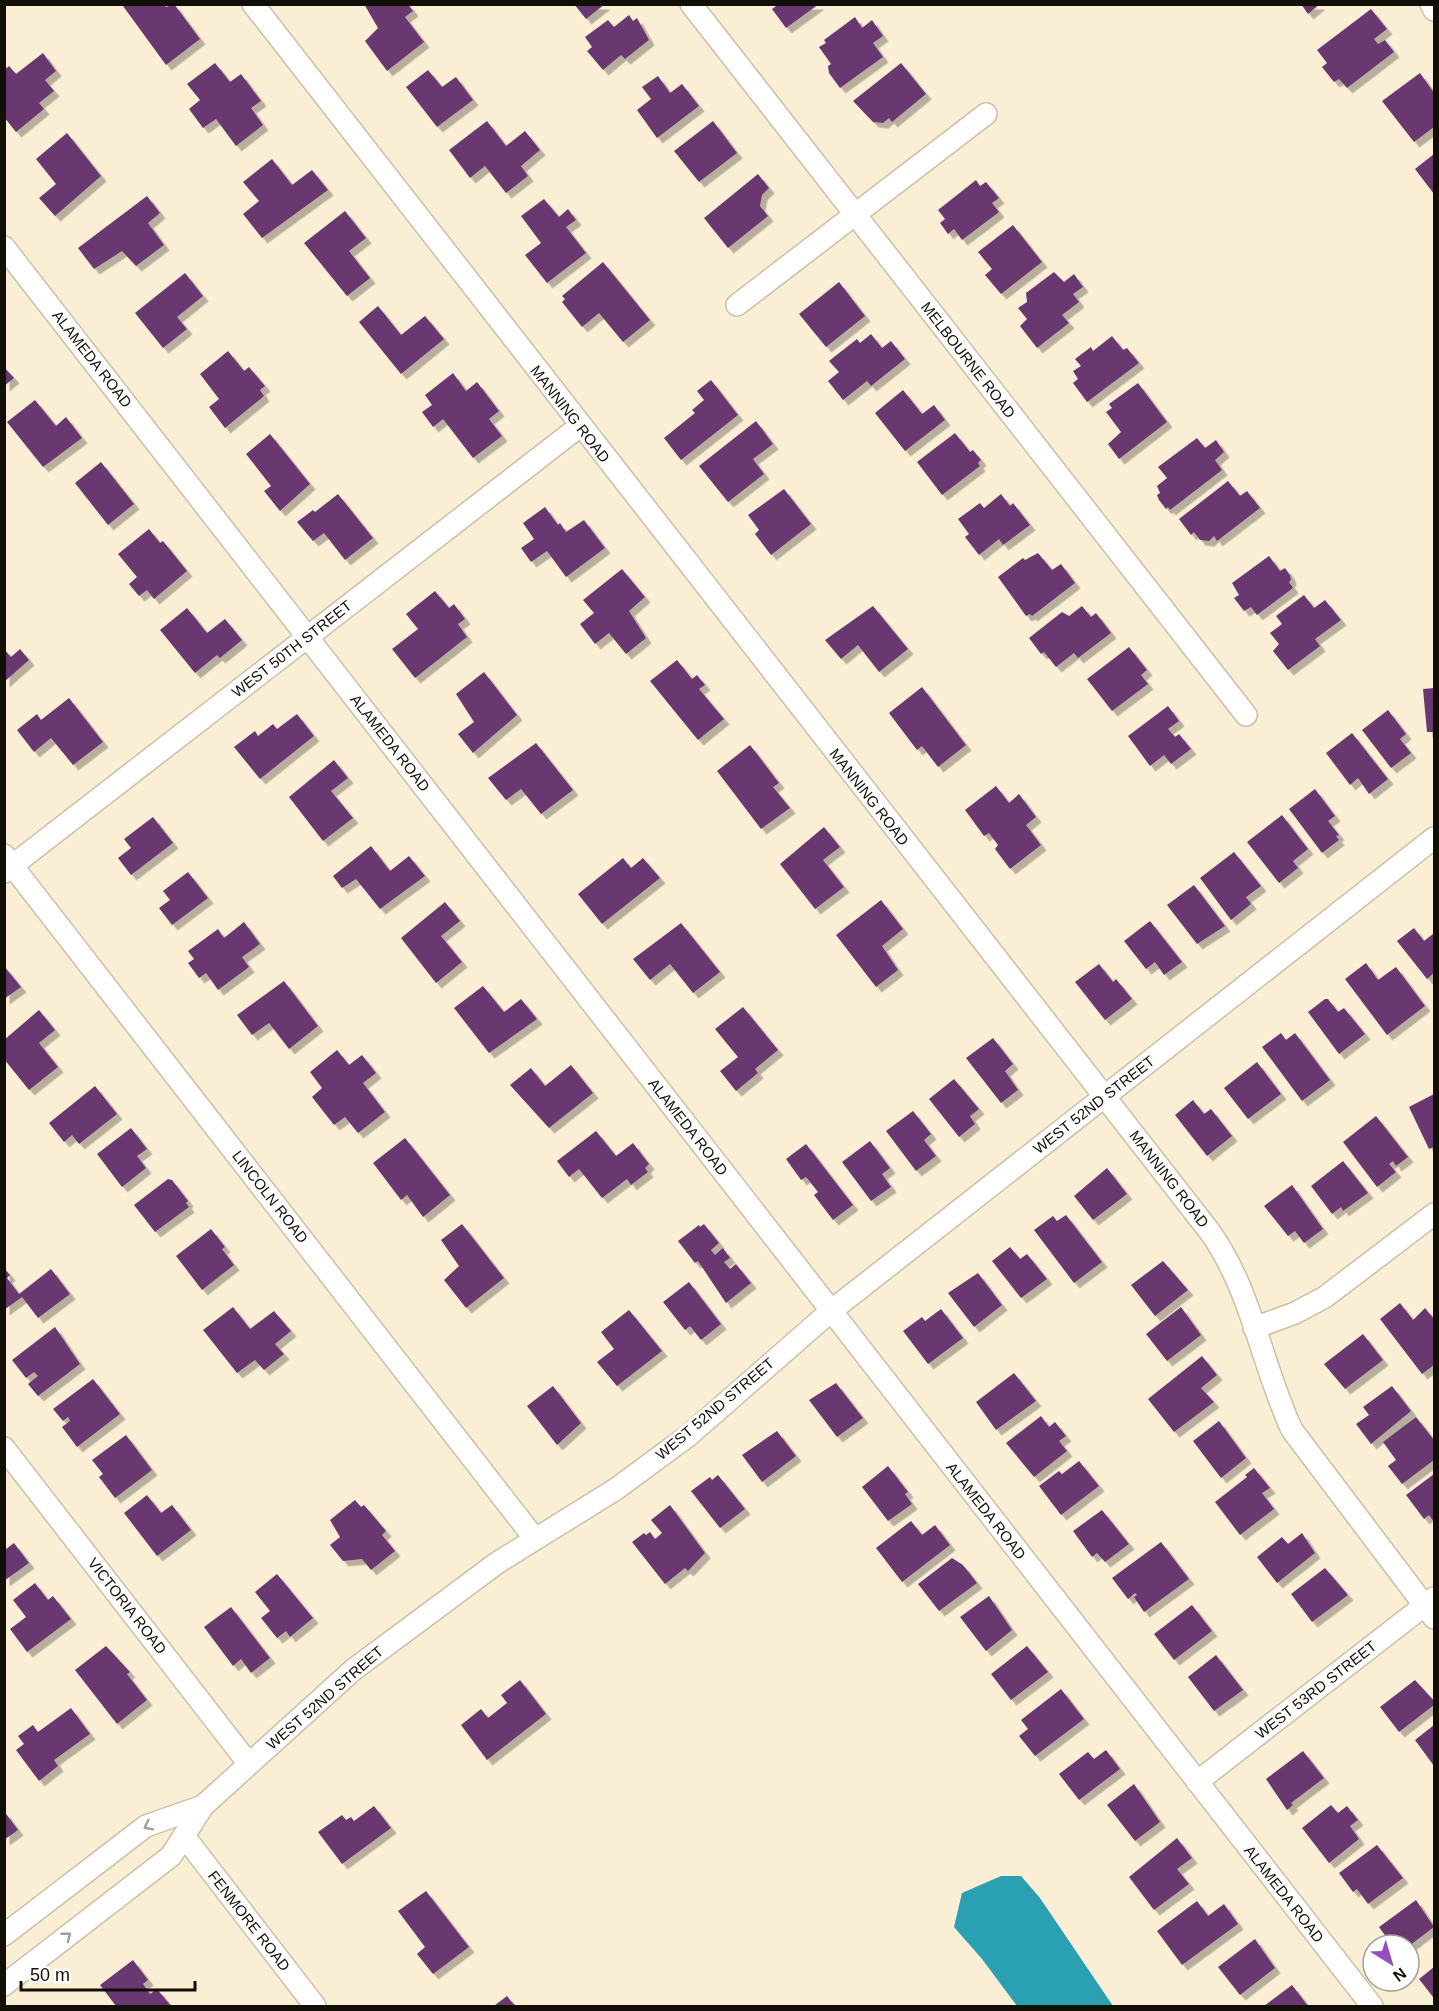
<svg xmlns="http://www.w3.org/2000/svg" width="1439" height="2011" font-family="Arial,sans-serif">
  <defs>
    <filter id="shadow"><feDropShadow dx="5.5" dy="5.5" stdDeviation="0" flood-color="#0004"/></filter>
  </defs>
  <rect width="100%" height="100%" fill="#faeed4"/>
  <!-- water -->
  <path fill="#2aa1b3" d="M1001,1876H1021L1040,1898L1113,2006H1017L982,1959L954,1927L962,1893Z"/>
  <!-- building -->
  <path fill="#693970" filter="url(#shadow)" d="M125,4H164L166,7L174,4L200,39L166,65L123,6Z
    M364,4H408L413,11L405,17L424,42L387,71L365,41L378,28Z
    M574,4H605L586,19Z
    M779,4H819L786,28L772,9Z
    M1301,4H1320L1308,14Z
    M1371,9L1387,29L1374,39L1378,44L1385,40L1394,52L1347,88L1339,79L1334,82L1322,67L1327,63L1317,50Z
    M629,15L633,21L637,18L649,40L625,59L621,55L603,70L587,51L592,47L585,37L608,20L614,27Z
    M855,17L862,28L872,20L883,36L873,43L883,57L840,88L829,73L828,66L831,64L819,47L826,43L824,40Z
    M43,53L56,71L45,80L54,91L39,103L44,109L16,132L4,117V70L9,66L16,74Z
    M215,63L230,82L241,74L261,101L251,108L263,125L236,146L216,119L203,128L189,109L200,100L187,84Z
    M901,63L926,94L892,122L889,118L883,123L873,122L853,101Z
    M428,70L442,87L456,77L473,100L437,127L406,87Z
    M1420,73L1434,93V127L1414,142L1382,101Z
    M658,76L670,93L682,84L699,106L657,138L637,110L651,99L642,87Z
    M487,121L506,146L525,131L540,150L521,166L528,176L506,193L485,166L470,178L449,150Z
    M713,121L737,153L699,182L674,151Z
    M67,133L101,176L55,216L39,198L56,184L36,159Z
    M1434,154V194L1415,169Z
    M272,159L292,185L312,170L328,190L262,238L243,214L259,201L243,182Z
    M758,174L769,188L762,195L760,206L768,216L728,248L704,218Z
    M976,180L980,186L986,182L999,198L992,203L999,212L962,240L954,229L948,234L940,223L945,219L938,210Z
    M147,196L160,213L148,223L164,245L136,266L122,251L94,269L78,248Z
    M544,199L559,217L568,209L576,220L566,227L586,253L547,283L525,255L541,243L521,216Z
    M345,211L366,238L349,251L370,278L347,296L304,243Z
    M1013,225L1042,262L1001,294L985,275L992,269L978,252Z
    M603,262L650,320L623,342L599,313L582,327L562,302L565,299L562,296Z
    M1054,272L1064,282L1074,274L1083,287L1073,294L1079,302L1062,315L1069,323L1037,348L1020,326L1027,319L1018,308L1027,302L1026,293Z
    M185,273L203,296L177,317L187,329L163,348L135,313Z
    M839,282L865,316L826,347L799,314Z
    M378,306L401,335L425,316L444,339L401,374L359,322Z
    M871,334L882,348L891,341L905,359L871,386L867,381L843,400L828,381L839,372L829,361L857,339L860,343Z
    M1112,336L1123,350L1127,348L1139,363L1087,402L1073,383L1078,379L1073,371L1081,366L1075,359L1091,347L1093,351Z
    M228,351L244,371L249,367L265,386L260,390L264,396L225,428L209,407L219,399L200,374Z
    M4,367L14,378L4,386Z
    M453,373L466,391L477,382L499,411L489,419L502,436L473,458L443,419L433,427L422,412L432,405L425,395Z
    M711,380L738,415L681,460L664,438L695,413L692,410L704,400L697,391Z
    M1138,383L1167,422L1119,459L1108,444L1121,432L1106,412L1112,408L1109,404Z
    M903,390L922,414L934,405L945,420L905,451L875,413Z
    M35,400L56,426L66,417L82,438L43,467L7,422Z
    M756,421L773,444L753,459L764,474L728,502L699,466Z
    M955,433L970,452L973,450L981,460L978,463L980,466L942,495L917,462Z
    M270,434L310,484L280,511L264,491L271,486L246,454Z
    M1197,438L1205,448L1216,440L1224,452L1215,460L1222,470L1170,510L1168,507L1166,509L1159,500L1157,495L1160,493L1157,486L1167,478L1158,467Z
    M101,462L134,504L108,525L75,483Z
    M1228,481L1240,496L1247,491L1260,508L1217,541L1214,536L1209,541L1200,540L1194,532L1191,535L1179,519Z
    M784,489L811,524L771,555L755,534L759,530L748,515Z
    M338,494L373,538L345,560L324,533L313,541L297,522L313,510L315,512Z
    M1001,494L1010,506L1013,503L1030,525L1003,545L999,539L979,555L965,537L969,534L958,519L980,503L984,508Z
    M545,507L558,525L560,523L566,532L584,520L605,548L566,577L547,551L531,562L521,548L534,539L523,523Z
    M149,529L160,543L163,541L187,571L154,599L147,590L139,596L129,584L137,577L118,554Z
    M1038,553L1052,570L1061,564L1075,583L1032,616L1030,614L1026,616L998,577L1023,558L1025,560Z
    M1269,556L1280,571L1285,568L1290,575L1291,580L1289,582L1293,588L1257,615L1251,607L1244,611L1234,598L1239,595L1232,583Z
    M622,569L645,597L629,611L646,638L626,654L609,633L595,644L580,624L594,613L583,600Z
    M435,591L449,608L454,604L465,619L458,624L467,637L415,678L392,649L418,629L406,614Z
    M1304,595L1314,608L1325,600L1341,620L1315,639L1320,646L1288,670L1273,651L1279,644L1270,633L1282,624L1276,616Z
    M873,606L908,649L879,672L858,645L841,659L825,640Z
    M1082,606L1091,617L1096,613L1111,633L1078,658L1074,653L1056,667L1044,652L1041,654L1029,638L1062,612L1069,616Z
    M187,608L207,633L225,619L242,640L220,658L217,655L195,673L160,630Z
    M1129,647L1147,670L1141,675L1148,684L1112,711L1087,679Z
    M4,649L11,657L20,649L29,660L4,682Z
    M677,660L692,679L697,675L705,685L699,689L724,719L698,740L650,681Z
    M484,672L517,715L473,753L458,734L474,722L456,694Z
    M922,687L966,745L938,767L922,746L917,750L889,713Z
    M1434,688V732H1427L1423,689Z
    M69,698L103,742L73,765L51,738L34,752L17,730L37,714L41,720Z
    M1168,706L1179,721L1168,729L1175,737L1179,734L1191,749L1171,764L1164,755L1150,766L1128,736Z
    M1388,710L1406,734L1400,739L1411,753L1391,768L1362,730Z
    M297,714L314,736L260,779L234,747L255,731L258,736L273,724L277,729Z
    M1352,733L1388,779L1369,794L1358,778L1350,785L1326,753Z
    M536,743L573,790L541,814L521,789L506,800L488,778Z
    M750,745L779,783L773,787L790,808L761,829L717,771Z
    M334,760L348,778L331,791L353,818L323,841L289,797Z
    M996,786L1009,803L1019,794L1036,817L1026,825L1041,845L1010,869L995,849L998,845L989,833L984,836L965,810Z
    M1315,789L1335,816L1328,821L1339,835L1336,836L1339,840L1322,853L1289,809Z
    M1282,815L1308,849L1293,861L1298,868L1279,883L1247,842Z
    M153,817L173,843L131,875L118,858L131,848L124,839Z
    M824,827L840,847L823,860L844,887L815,909L780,864Z
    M371,846L390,871L409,856L425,876L380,909L356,879L342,888L333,876Z
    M1234,852L1261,886L1246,897L1251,904L1231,920L1200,878Z
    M623,858L631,868L643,858L660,878L602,924L578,894Z
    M188,872L208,898L172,925L159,908L170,900L163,891Z
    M1194,885L1225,926L1197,944L1167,905Z
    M881,900L903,929L882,946L898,970L876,987L836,935Z
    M445,902L460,921L441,936L462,962L436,983L401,938Z
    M1150,921L1182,962L1164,975L1155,962L1146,969L1124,941Z
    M244,922L260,944L242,957L249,967L218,990L206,973L199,978L188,963L194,959L188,951L218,929L224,938Z
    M681,923L720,972L693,993L670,964L650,980L633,959Z
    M1414,928L1424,941L1433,934L1434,936V973L1427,979L1397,941Z
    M1366,963L1378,980L1396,967L1425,1006L1387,1035L1345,979Z
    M1099,964L1113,982L1116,979L1132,999L1105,1020L1075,982Z
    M4,966L21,987L4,999Z
    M284,981L318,1026L289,1049L269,1023L252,1035L237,1015Z
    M483,986L504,1012L521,999L537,1019L489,1053L454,1008Z
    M1325,999H1328L1338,1012L1344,1008L1365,1034L1339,1054L1308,1012Z
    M743,1007L778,1050L755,1069L758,1073L736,1091L720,1071L738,1057L715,1029Z
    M39,1010L55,1030L39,1043L58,1067L29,1090L4,1059V1040Z
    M1281,1033L1286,1040L1295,1033L1330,1080L1302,1101L1262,1047Z
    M993,1038L1013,1064L1005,1071L1018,1090L1001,1103L966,1058Z
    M337,1050L349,1065L362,1055L376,1073L363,1083L385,1112L358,1133L345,1117L334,1125L312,1097L322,1088L310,1072Z
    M1257,1062L1281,1094L1248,1119L1224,1088Z
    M571,1065L593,1093L549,1128L510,1085L531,1068L545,1086Z
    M954,1079L979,1109L970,1116L975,1124L959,1137L929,1099Z
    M95,1086L117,1114L79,1144L72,1135L64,1142L49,1123Z
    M1434,1094V1147L1429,1149L1409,1107Z
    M1193,1100L1204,1114L1211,1109L1232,1136L1207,1156L1175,1115Z
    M913,1111L931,1134L924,1140L936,1156L916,1171L886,1131Z
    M1376,1116L1408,1157L1396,1166L1393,1161L1389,1164L1396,1172L1377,1187L1343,1142Z
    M131,1128L147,1149L137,1156L146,1168L122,1187L97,1154Z
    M596,1131L616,1156L633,1143L649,1164L645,1168L648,1172L631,1185L627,1179L602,1198L579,1169L569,1177L557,1161Z
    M405,1138L450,1195L423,1217L407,1195L401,1200L373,1163Z
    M870,1141L890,1168L882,1174L891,1187L871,1201L842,1162Z
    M806,1144L853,1205L833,1220L814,1195L818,1192L806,1177L801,1180L786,1159Z
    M1343,1161L1368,1193L1343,1211L1341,1207L1332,1214L1311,1186Z
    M1107,1168L1127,1194L1093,1220L1074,1196Z
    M168,1179L172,1180L188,1201L186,1203L189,1207L155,1232L134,1205Z
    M1292,1185L1323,1229L1304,1243L1295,1231L1288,1236L1264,1206Z
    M1066,1215L1102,1262L1074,1283L1034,1230L1053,1216L1057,1221Z
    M462,1224L504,1278L466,1308L444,1280L459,1266L441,1240Z
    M704,1224L719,1243L711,1250L715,1255L723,1248L730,1258L724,1262L730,1269L736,1264L751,1283L726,1303L698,1261L695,1263L678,1241L699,1225L700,1227Z
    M211,1229L225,1247L222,1249L234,1265L202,1290L176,1256Z
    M1010,1247L1020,1259L1027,1254L1047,1279L1021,1298L992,1261Z
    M1163,1261L1188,1290L1155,1316L1131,1285Z
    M4,1268L10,1275L7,1278L19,1294L51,1269L70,1294L38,1318L22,1297L4,1310Z
    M978,1273L1002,1305L974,1327L948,1293Z
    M689,1282L721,1324L701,1340L690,1326L685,1330L663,1302Z
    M1400,1303L1413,1320L1425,1308L1434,1319V1365L1422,1374L1380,1319Z
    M233,1307L250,1329L274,1311L291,1331L275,1344L284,1354L264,1370L255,1360L237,1373L203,1330Z
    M1181,1307L1201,1335L1167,1361L1146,1334Z
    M941,1309L963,1338L928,1364L903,1331L922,1317L925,1321Z
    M629,1310L662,1351L617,1386L597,1362L614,1349L601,1332Z
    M55,1327L80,1364L38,1396L28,1384L38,1376L34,1372L26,1378L12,1360Z
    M1363,1334L1383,1360L1345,1389L1324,1364Z
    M1202,1356L1217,1375L1201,1388L1214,1402L1174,1432L1148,1399Z
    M1014,1373L1036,1401L996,1430L976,1402Z
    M93,1379L120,1414L77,1447L62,1427L70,1421L68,1417L63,1421L53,1409Z
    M836,1383L863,1418L837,1437L809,1400Z
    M553,1386L581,1423L557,1445L527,1406Z
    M1392,1386L1411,1411L1371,1444L1356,1424L1369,1415L1363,1407Z
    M1041,1416L1049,1427L1055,1422L1066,1436L1059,1441L1067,1451L1034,1477L1006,1443Z
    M1416,1417L1434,1440V1460L1402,1484L1388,1466L1396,1460L1383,1442Z
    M1219,1421L1246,1458L1221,1478L1193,1441Z
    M777,1431L796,1456L762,1482L742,1455Z
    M126,1435L152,1470L115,1498L99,1477L103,1474L92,1460Z
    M1079,1461L1099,1486L1061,1515L1039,1486L1059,1471L1062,1474Z
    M888,1466L908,1492L905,1494L912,1504L888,1521L862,1487Z
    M1254,1468L1270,1488L1262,1493L1274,1509L1240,1535L1215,1502L1247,1477L1245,1475Z
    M1434,1474V1522L1429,1515L1424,1519L1406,1495Z
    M718,1475L745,1509L720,1528L691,1491L710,1477L712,1480Z
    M147,1495L161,1513L172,1505L191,1530L157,1556L124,1513Z
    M355,1500L361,1507L364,1505L386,1531L382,1535L395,1551L371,1570L362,1559L343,1561L330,1545L340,1537L330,1520Z
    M670,1505L705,1553L688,1571L685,1568L665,1584L632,1542L644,1533L646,1535L650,1532L655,1539L662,1533L651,1520Z
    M1102,1510L1129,1544L1105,1562L1097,1553L1092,1557L1073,1531Z
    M911,1521L922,1535L935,1525L950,1545L902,1582L876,1548Z
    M1302,1533L1315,1553L1277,1583L1257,1557L1282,1537L1288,1544Z
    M1161,1542L1189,1579L1144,1612L1134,1597L1137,1595L1135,1593L1128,1599L1112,1578Z
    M14,1543L29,1563L4,1581V1547L6,1549Z
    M952,1558L963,1565L977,1583L939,1611L918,1584Z
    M1325,1568L1348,1595L1312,1622L1291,1594Z
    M277,1574L313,1618L290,1637L286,1631L277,1638L261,1618L270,1611L255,1592Z
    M35,1583L48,1600L53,1596L71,1619L27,1652L10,1629L26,1617L13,1600Z
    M989,1596L1012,1630L986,1651L960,1617Z
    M1192,1605L1212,1631L1174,1660L1154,1634Z
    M231,1607L270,1658L251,1673L241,1659L233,1666L204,1627Z
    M106,1646L130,1672L127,1674L147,1700L117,1724L75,1670Z
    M1027,1646L1048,1672L1011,1700L991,1674Z
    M1216,1655L1243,1690L1214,1711L1188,1677Z
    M520,1680L546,1714L487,1760L461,1725L481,1709L488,1718L507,1703L501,1695Z
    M1415,1680L1434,1701V1705L1399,1732L1380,1707Z
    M1061,1689L1084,1719L1035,1756L1019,1736L1028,1729L1021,1720Z
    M71,1708L90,1734L54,1760L58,1766L39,1781L16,1750L24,1744L18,1736L33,1725L38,1732Z
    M1434,1725V1766L1415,1740Z
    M1106,1750L1120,1769L1079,1800L1059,1774L1088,1752L1094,1759Z
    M1303,1751L1324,1778L1291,1803L1293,1805L1287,1810L1266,1779Z
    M1134,1784L1160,1822L1135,1841L1107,1805Z
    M1331,1805L1338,1813L1347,1806L1358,1820L1350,1826L1359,1839L1329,1863L1302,1828Z
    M374,1806L391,1828L342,1864L318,1832L342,1815L346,1820L351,1817L354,1821Z
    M4,1811L18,1830L4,1840Z
    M1177,1838L1192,1858L1177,1869L1189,1884L1154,1910L1129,1877Z
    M1377,1845L1403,1878L1368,1904L1357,1889L1353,1892L1339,1873Z
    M426,1891L469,1947L433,1974L417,1954L425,1947L398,1911Z
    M1416,1900L1434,1927L1409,1946L1392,1945L1379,1927Z
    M1197,1901L1208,1916L1224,1904L1238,1924L1182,1965L1157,1931Z
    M1255,1939L1275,1968L1240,1995L1218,1967Z
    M133,1960L148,1980L143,1984L150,1994L157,1989L171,2006H116L100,1985Z
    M1434,1967V1996L1433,1997L1419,1979Z
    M1292,1985L1308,2006H1264Z
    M507,1996L515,2006H494Z"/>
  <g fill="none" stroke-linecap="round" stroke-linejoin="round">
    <!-- minor casing -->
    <g stroke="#cbc0a7" stroke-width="24">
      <path id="minor" d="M253,4L1210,1232C1252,1291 1262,1366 1292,1430L1434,1618
        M691,4L1246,715
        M1431,4L1434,10
        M4,247L1372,2006
        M737,305L986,114
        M4,855L535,1539
        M4,872L580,426
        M1254,1328L1295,1313L1325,1297L1434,1214
        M4,1448L249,1764
        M1197,1782L1434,1598
        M184,1836L315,2006
        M4,1935L146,1826L203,1806
        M4,1985L171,1856L203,1806L353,1670L497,1563L616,1489L688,1436L831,1311L1434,838"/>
    </g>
    <!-- minor -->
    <use href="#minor" stroke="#fff" stroke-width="21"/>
  </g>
  <!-- one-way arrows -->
  <defs><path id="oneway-chevron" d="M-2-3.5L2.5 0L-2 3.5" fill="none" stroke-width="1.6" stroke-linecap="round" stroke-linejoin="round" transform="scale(1.5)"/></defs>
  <g stroke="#a09f9b">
    <use href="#oneway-chevron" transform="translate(148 1826) rotate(153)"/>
    <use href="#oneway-chevron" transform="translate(67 1936) rotate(-38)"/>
  </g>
  <g text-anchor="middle" stroke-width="6" stroke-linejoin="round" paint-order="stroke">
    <!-- street labels -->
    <g font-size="15" fill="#120f06" stroke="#fff">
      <text transform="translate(92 359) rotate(52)" y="5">ALAMEDA ROAD</text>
      <text transform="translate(968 360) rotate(52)" y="5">MELBOURNE ROAD</text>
      <text transform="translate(570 414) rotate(52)" y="5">MANNING ROAD</text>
      <text transform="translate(292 649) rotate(-38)" y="5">WEST 50TH STREET</text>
      <text transform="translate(390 743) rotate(52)" y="5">ALAMEDA ROAD</text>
      <text transform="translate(869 797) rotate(52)" y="5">MANNING ROAD</text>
      <text transform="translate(1094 1105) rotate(-38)" y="5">WEST 52ND STREET</text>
      <text transform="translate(688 1127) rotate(52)" y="5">ALAMEDA ROAD</text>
      <text transform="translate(1169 1179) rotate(52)" y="5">MANNING ROAD</text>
      <text transform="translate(270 1197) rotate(52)" y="5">LINCOLN ROAD</text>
      <text transform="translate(715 1409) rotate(-40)" y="5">WEST 52ND STREET</text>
      <text transform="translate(986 1511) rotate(52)" y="5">ALAMEDA ROAD</text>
      <text transform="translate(127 1606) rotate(52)" y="5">VICTORIA ROAD</text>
      <text transform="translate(1316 1690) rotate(-38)" y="5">WEST 53RD STREET</text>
      <text transform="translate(325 1698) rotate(-41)" y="5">WEST 52ND STREET</text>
      <text transform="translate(1284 1894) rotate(52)" y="5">ALAMEDA ROAD</text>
      <text transform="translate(249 1921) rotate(52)" y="5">FENMORE ROAD</text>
    </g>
  </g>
  <!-- border -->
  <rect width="1439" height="2011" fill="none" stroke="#120f06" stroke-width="12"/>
  <!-- north arrow -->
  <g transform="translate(1391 1963) rotate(143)"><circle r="28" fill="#ffffff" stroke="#a09f9b" stroke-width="1.5"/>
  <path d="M0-4.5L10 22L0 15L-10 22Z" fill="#974ec1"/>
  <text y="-9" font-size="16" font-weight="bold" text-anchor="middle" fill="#120f06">N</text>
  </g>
  <!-- scale -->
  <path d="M21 1981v9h174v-9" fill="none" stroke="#120f06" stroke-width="3"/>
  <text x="30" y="1981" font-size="18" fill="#120f06" stroke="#ffffff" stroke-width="4.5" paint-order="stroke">50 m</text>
</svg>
